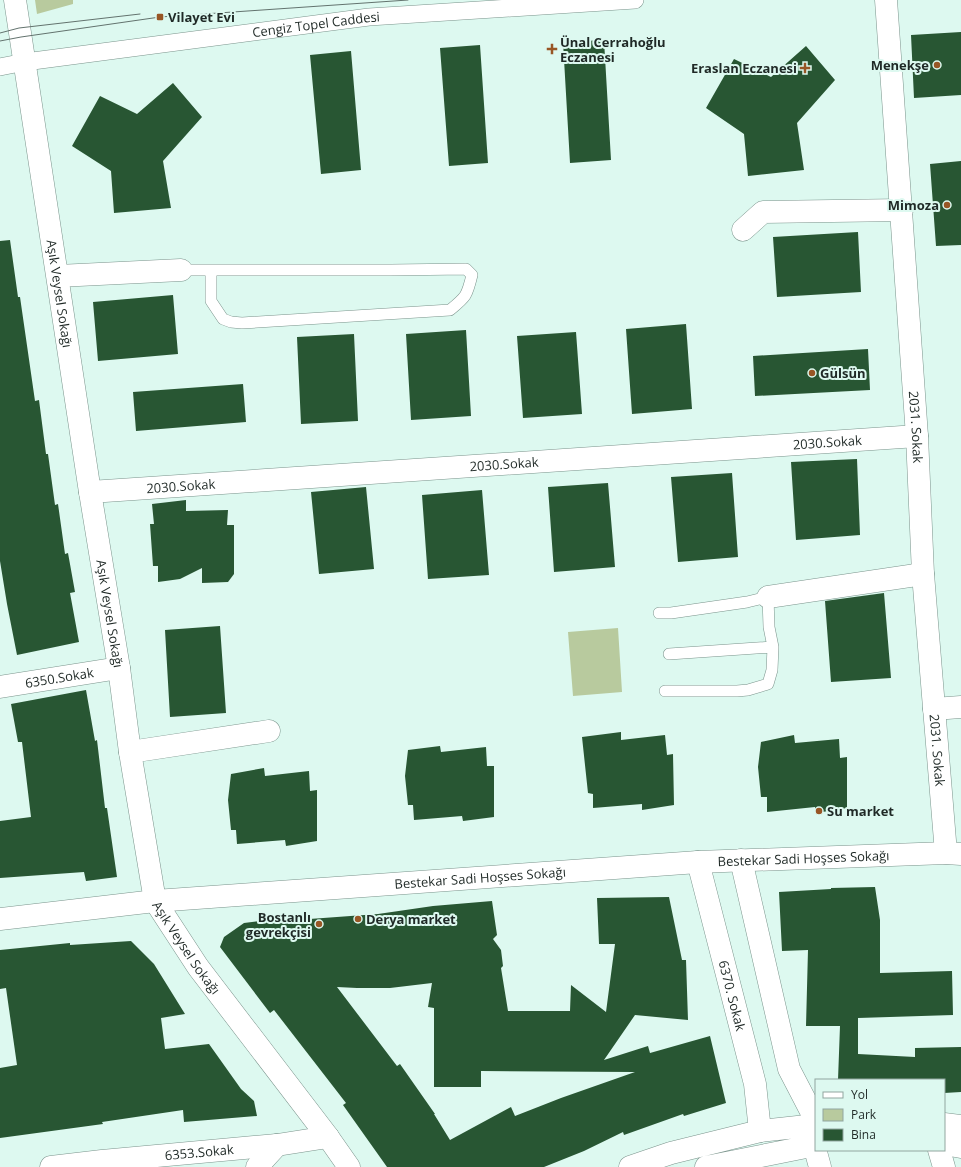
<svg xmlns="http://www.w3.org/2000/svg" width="961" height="1167" font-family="'Open Sans',sans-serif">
  <rect width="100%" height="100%" fill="#ddf9f0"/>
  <!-- green -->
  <path fill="#b8ca9e" d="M35,0H73V4L37,14Z
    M618,628L622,692L573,696L568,632Z"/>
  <!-- building -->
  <path fill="#285633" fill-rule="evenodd" d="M961,32V95L914,98L911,35Z
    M604,40L611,160L570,163L563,42Z
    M480,45L488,163L449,166L440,48Z
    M806,46L835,80L797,123L804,170L748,176L744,134L706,108L734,59L771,77Z
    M351,51L361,170L321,174L310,55Z
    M173,83L202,117L163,161L171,208L114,213L111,171L72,146L100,96L137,114Z
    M961,161V245L936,246L930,164Z
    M858,232L861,292L777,297L773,237Z
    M10,240L18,297H20L35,401L39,400L46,454H48L55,505L58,504L65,554L68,553L75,592L70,593L79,642L17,655L7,604L0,561V241Z
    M173,295L178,354L98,361L93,302Z
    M686,324L692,409L632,414L626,329Z
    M466,330L471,416L411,420L406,334Z
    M576,332L582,414L523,418L517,336Z
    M354,334L358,421L301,424L297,337Z
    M868,349L870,390L755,396L753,356Z
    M243,384L246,422L136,431L133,392Z
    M857,459L860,535L796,540L791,462Z
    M732,473L738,557L678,562L671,477Z
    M608,483L615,567L554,572L548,487Z
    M366,487L374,569L319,574L311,492Z
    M482,490L489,575L428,579L422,495Z
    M186,500V511L228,510L227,525H234V574L228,582L202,583V568L180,579L158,582V566H153L150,524H154L152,504Z
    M884,593L891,678L831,682L825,601Z
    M220,626L226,713L170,717L165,630Z
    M86,690L95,741L97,740L105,808H107L117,877L86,881L84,872L0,878V821L31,817L22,742H18L11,704Z
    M621,732V740L665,735L667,755L673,754L674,805L642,810V804L593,808V794L588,793L582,737Z
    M794,735L795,743L839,739L840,758L847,757V808L816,813L815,807L767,812V797H761L758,767L761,742Z
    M440,746L441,752L486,747L487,766H494V817L463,821L462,816L414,820L413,805H408L405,776L408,750Z
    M264,768L265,776L309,771L310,791L317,790V841L286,846L285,840L237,844L236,830H231L228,800L231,774Z
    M875,887L880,920V973L952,971L953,1015L858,1018V1054L915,1057V1048L961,1047V1092L944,1093V1080H838L840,1026H806L808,950L782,951L779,892L831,889V888Z
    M669,897L682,960H686L688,1020L635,1015L604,1060L648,1046L650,1053L710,1036L726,1103L684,1116L683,1114L624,1135L623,1132L584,1151L544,1167H387L343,1105L346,1103L274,1010L270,1013L220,947L224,937L244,923L281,918L282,921L378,914L433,906L492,901L497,935L493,939L501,950L503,966L501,968L508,1011H570L571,985L606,1012L615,944H599L597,898ZM432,983L428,1007L434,1008V1087H481V1071L635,1072L561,1098L515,1116L511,1107L450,1140L434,1114H435L400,1064L397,1066L337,987L357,988H390Z
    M131,941L154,964L185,1014L161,1018L165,1049L209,1044L241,1089L254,1101L257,1116L184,1122L183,1110L102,1122L103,1124L0,1138V1068L17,1065L6,988L0,989V950L70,943V945Z"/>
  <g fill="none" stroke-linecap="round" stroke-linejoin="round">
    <!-- service casing -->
    <g stroke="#7b948c" stroke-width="12">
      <path id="service" d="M181,270H391L466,269L472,275C467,296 466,297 450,310L242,323L231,322L223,319L211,301V270
        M659,613H671L747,602L768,597L769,627L773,647L772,670L768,684L748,690L737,691H665
        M669,654L773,647"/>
    </g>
    <!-- pedestrian casing -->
    <g stroke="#7b948c" stroke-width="18">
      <g id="pedestrian">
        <path id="s1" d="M0,67L25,62L369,17L635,0"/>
      </g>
    </g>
    <!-- minor casing -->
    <g stroke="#7b948c" stroke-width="23">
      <g id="minor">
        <path id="s2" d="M15,0L90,492L119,668L130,752L155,901L198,967L328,1137L349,1167"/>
        <path id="s3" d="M886,0L917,436L923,574L946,853"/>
        <path d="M743,230L763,212L902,210"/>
        <path d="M58,276L181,270"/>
        <path id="s4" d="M90,492L917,436"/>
        <path d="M768,597L923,574"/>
        <path id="s5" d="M0,687L119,668"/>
        <path d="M934,709L961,707"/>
        <path d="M130,752L269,731"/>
        <path d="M741,860L789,1069L816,1121"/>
        <path id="s6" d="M698,862L755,1084L760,1131"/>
        <path id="s7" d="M0,919L155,901L698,862L946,853L961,854"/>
        <path d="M814,1145L820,1167"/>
        <path d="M939,1150L944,1167"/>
        <path id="s8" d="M51,1167L102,1161L277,1145L328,1137"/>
        <path d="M257,1167L277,1145"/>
      </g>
    </g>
    <!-- secondary casing -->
    <g stroke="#7b948c" stroke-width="23">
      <path id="secondary" d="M944,1124L961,1126
        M944,1144L961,1147
        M630,1167L671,1153L760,1131L816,1125
        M706,1167L816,1145"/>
    </g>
    <!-- service -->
    <use href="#service" stroke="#fff" stroke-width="11"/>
    <!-- pedestrian -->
    <use href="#pedestrian" stroke="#fff" stroke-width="17"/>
    <!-- minor -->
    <use href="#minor" stroke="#fff" stroke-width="22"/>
    <!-- secondary -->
    <use href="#secondary" stroke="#fff" stroke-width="22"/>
    <!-- tram -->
    <path stroke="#63736e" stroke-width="1" d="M0,33L19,28L140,14
      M0,41L21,37L160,17L408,0"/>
  </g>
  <!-- markers -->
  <g fill="#985625" stroke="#ddf9f0" stroke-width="1.5">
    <rect x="156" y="13" width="8" height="8" rx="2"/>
    <path d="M550 43h4v4h4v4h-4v4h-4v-4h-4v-4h4z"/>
    <circle cx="937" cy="65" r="4"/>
    <path d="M803 62h4v4h4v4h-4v4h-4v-4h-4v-4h4z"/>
    <circle cx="947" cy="205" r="4"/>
    <circle cx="812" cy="373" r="4"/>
    <circle cx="819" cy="811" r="4"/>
    <circle cx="358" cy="919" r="4"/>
    <circle cx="319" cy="924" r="4"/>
  </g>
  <g text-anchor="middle" stroke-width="4" stroke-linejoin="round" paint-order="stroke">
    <!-- poi labels -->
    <g font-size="13" font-weight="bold" fill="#1f2926" stroke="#ddf9f0" text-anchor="start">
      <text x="168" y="22">Vilayet Evi</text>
      <text x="560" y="47">Ünal Cerrahoğlu<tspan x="560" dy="15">Eczanesi</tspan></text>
      <text x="929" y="70" text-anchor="end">Menekşe</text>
      <text x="797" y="73" text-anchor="end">Eraslan Eczanesi</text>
      <text x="939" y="210" text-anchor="end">Mimoza</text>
      <text x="820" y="378">Gülsün</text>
      <text x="827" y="816">Su market</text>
      <text x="311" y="922" text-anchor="end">Bostanlı<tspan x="311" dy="15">gevrekçisi</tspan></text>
      <text x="366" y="924">Derya market</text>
    </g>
    <!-- street labels -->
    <g font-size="13" fill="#1f2926" stroke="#ddf9f0">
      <text dy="5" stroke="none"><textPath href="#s1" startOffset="319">Cengiz Topel Caddesi</textPath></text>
      <text dy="5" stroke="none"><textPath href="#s2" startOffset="297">Aşık Veysel Sokağı</textPath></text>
      <text dy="5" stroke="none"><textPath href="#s3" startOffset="428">2031. Sokak</textPath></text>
      <text dy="5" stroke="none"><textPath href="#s4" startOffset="739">2030.Sokak</textPath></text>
      <text dy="5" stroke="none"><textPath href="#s4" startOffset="415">2030.Sokak</textPath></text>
      <text dy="5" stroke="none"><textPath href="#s4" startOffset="91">2030.Sokak</textPath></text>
      <text dy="5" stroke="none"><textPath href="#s2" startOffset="621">Aşık Veysel Sokağı</textPath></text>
      <text dy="5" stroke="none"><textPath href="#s5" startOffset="60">6350.Sokak</textPath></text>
      <text dy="5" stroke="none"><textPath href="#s3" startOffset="752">2031. Sokak</textPath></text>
      <text dy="5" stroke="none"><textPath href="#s7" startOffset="806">Bestekar Sadi Hoşses Sokağı</textPath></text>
      <text dy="5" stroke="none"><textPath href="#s7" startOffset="482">Bestekar Sadi Hoşses Sokağı</textPath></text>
      <text dy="5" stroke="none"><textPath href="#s2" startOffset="968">Aşık Veysel Sokağı</textPath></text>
      <text dy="5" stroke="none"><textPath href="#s6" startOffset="138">6370. Sokak</textPath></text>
      <text dy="5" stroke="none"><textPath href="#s8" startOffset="149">6353.Sokak</textPath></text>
    </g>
  </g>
  <!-- legend -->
  <rect x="815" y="1079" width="130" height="72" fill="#ddf9f0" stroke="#91a69f"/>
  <rect x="823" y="1092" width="20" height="6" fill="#ffffff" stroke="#91a69f"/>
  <text x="851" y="1099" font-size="12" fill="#1f2926">Yol</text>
  <rect x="823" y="1109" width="20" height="12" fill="#b8ca9e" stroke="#91a69f"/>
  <text x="851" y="1119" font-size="12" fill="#1f2926">Park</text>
  <rect x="823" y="1129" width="20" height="12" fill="#285633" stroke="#91a69f"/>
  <text x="851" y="1139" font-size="12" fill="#1f2926">Bina</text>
</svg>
